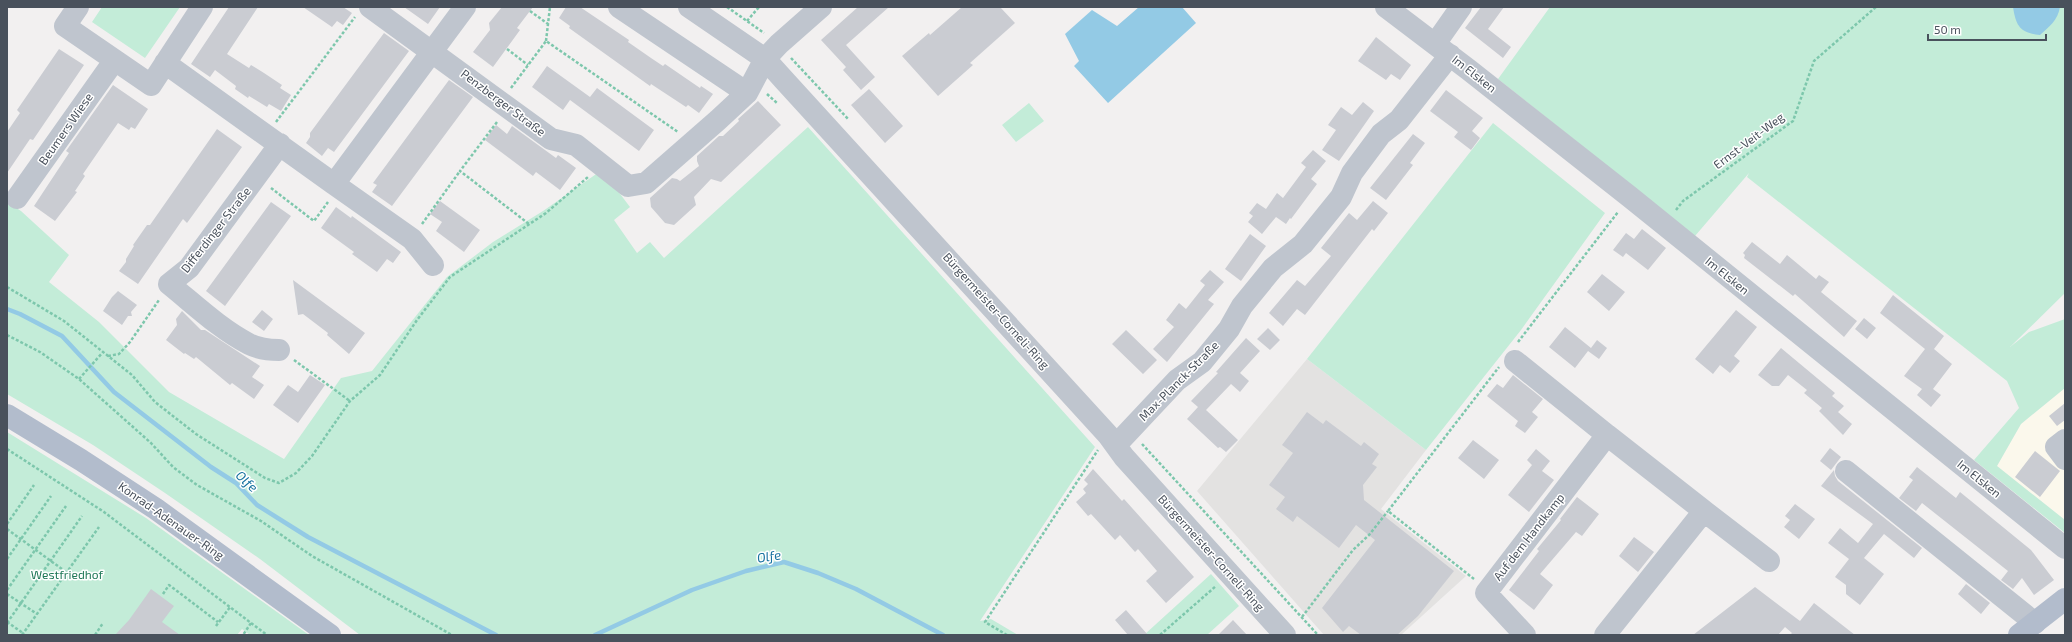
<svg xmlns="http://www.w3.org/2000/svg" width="2072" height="642" font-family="'Exo 2',sans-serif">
  <rect width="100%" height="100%" fill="#f2f0f0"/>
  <!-- commercial -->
  <path fill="#fbf8ec" d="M2065,388V520L1997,466L2021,424Z"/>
  <!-- education -->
  <path fill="#e3e2e1" d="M1307,359L1426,450L1381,509L1466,576L1401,635H1324L1197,491Z"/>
  <!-- green -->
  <path fill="#c3ecd8" d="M102,7H180L145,58L92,22Z
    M1550,7H2065V293L2010,347L2029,332L2065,319V388L2021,424L1997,466L2065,520V533L1974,460L2019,408L2007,381L1747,177L1749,173L1695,236L1498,79Z
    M1029,103L1044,121L1016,142L1002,125Z
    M1493,123L1605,213L1521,330L1426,450L1307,359Z
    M808,127L1095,447L980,621L991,619L1018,635H360L260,559L165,493L93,445L7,394V202L21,211L69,255L49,282L99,322L169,392L284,459L341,378L372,371L447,277L493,242L543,211L602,170L630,207L614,220L637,253L650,242L664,258Z
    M7,432L146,518L309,635H250L242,629L237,635H7Z
    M1211,574L1239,606L1207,635H1144Z"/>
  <!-- water -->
  <path fill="#93cae5" d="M1139,7H1182L1196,23L1108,103L1074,66L1079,61L1065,34L1092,10L1117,26Z
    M2013,7H2060C2058,20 2049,27 2040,35C2020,33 2016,26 2013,7Z"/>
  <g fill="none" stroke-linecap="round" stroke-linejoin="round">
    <!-- stream -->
    <path stroke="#93cae5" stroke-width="4.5" d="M7,309L20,314L62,336L114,392L211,467L236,483L257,505L308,537L496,635
      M595,635L692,590L746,571L784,562L818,573L856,589L943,635"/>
  </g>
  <!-- building -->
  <path fill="#caccd2" d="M229,7H258L227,54L249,68L251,65L264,73L282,85L280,88L291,95L281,111L269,104L267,107L249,96L248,98L235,89L236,86L215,70L210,77L191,64Z
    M303,7H343L352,13L343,25L337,21L332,27Z
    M404,7H440L428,24Z
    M502,7H533L517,28L520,30L493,67L473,52L490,30L489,23Z
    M566,7H580L629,40L628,42L651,58L663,66L665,64L700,88L701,86L713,94L699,113L688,105L686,107L651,84L650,86L569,28L570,26L559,18Z
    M858,7H889L846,45L875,77L861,90L843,70L846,67L821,40Z
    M962,7H1000L1015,23L970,63L973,65L938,96L902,56L929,33L930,35Z
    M1481,7H1504L1488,29L1511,47L1503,58L1465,28Z
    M384,33L409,51L334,152L328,148L322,156L306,143L310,137V133Z
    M1376,37L1411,65L1400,80L1391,74L1386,80L1358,61Z
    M59,49L84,65L33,140L30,139L7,173V132L20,113L17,110Z
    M547,66L590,97L597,88L654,130L639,151L570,100L563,110L532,87Z
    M449,80L473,97L392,206L372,192L377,185L373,183Z
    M113,85L148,109L135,129L131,127L129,130L118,123L83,174L85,176L75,191L77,192L55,221L34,206L69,153L66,151Z
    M869,89L903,126L885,143L851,105Z
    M1446,90L1483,118L1472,131L1480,138L1471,150L1454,137L1458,132L1430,111Z
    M758,101L781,125L721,182L711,179L694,197L696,205L674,225L665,223L651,207L650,198L672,178L677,179L680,181L699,166L697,161V156L719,136H723L739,121L738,119Z
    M1363,102L1374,111L1339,161L1322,150L1336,130L1328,125L1341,107L1352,115Z
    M496,125L507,134L512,126L556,158L558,155L576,168L560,190L536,172L533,176L485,140Z
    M217,129L242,147L187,223L183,219L138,284L119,271L126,262V259L134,246L133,245L147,225H150Z
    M1413,134L1425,143L1410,163L1413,165L1386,200L1370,188Z
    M1313,150L1326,161L1311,179L1317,184L1291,219L1290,218L1286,224L1276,217L1262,234L1248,222L1253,216L1249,213L1257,203L1266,209L1277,193L1283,198L1306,167L1301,163Z
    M440,201L480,230L464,252L436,231L442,222L430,214Z
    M1373,201L1388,213L1374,231L1372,229L1305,315L1297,309L1283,326L1269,313L1297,280L1305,286L1331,256L1321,248L1349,213L1357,220Z
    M271,202L291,216L225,306L206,291Z
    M336,207L351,218L352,216L401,252L393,263L387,259L377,272L352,254L354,252L321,228Z
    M1642,229L1666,248L1648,270L1626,253L1623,257L1613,250L1626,233L1634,239Z
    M1250,234L1266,246L1241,281L1225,269Z
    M1752,242L1780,264L1787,255L1816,279L1819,275L1829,282L1821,292L1857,321L1844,337L1795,294L1793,296L1744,258L1745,255L1743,253Z
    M1210,270L1224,282L1208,300L1214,304L1167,362L1153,349L1174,327L1166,320L1179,303L1186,309L1205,285L1200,281Z
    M1602,274L1625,292L1609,311L1587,292Z
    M293,280L365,333L349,354L327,335L328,333L303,314L298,315Z
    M118,291L137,305L131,312L132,316H128L122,325L103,311L112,297Z
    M1893,295L1944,336L1934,349L1952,364L1933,389L1941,395L1931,407L1917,395L1922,389L1904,376L1925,349L1880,313Z
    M262,310L273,319L264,331L252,322Z
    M1736,310L1757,327L1734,356L1740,361L1730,373L1720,365L1713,374L1695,359Z
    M182,311L201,330H205L260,366L252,377L264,385L254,399L232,383L230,385L196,357L194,359L185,353L184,354L166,340L177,325L176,319Z
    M1864,318L1876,328L1867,339L1855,329Z
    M1565,327L1591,348L1597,340L1607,348L1599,359L1588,351L1575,368L1549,347Z
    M1268,328L1280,340L1270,350L1257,339Z
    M1126,330L1157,360L1143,374L1112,344Z
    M1246,338L1260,351L1240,373L1249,381L1240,392L1231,384L1206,410L1238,440L1226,452L1220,447L1218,448L1187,419L1198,407L1191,401L1218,373L1216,372Z
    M1781,348L1835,393L1832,396L1844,406L1838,412L1852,424L1843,435L1819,411L1822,408L1804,393L1807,390L1788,375L1779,386H1772L1758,375Z
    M310,375L325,385L298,423L273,405L288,385L298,392Z
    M1513,375L1543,399L1532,412L1538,417L1525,433L1515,426L1518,421L1487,396L1497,384L1503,388Z
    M2065,403V420L2057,426L2049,416Z
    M1307,412L1323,424L1326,420L1361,446L1364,442L1379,454L1372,464L1377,467L1363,485L1364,500L1454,571L1418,616L1397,635H1361L1349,626L1343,632L1322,608L1375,540L1356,525L1339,548L1297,516L1293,522L1276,509L1285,497L1269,485L1293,453L1282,445Z
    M1473,440L1499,460L1484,479L1458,458Z
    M1830,448L1841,457L1831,470L1820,461Z
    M1536,449L1550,461L1542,471L1554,480L1529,512L1508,495L1532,465L1527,460Z
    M2035,451L2060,471L2040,497L2015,477Z
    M1917,467L1956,498L1960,492L2031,550L2054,580L2034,595L2022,578L2013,589L2001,580L2008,571L1922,503L1916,511L1899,498L1913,480L1909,477Z
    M1093,469L1122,501L1124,499L1194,577L1166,603L1146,581L1157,571L1138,549L1135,552L1120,535L1115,540L1091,514L1088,516L1076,502L1086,493L1083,489L1088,484L1084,480Z
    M1834,470L1835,476L1838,481L1922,548L1914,558L1884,534L1864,558L1884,574L1860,605L1846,594V585L1835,577L1849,559L1828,543L1840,528L1858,543L1873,524L1821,486Z
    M1577,497L1599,514L1582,536L1576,532L1540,574L1553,585L1534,610L1509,590L1539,551L1537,549L1561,520L1560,519Z
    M1795,504L1815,519L1799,539L1784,527L1790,520L1785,516Z
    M1634,537L1654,552L1638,572L1619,556Z
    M1966,584L1990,603L1981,614L1958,594Z
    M1755,587L1800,621L1814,603L1855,635H1790L1792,633L1785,627L1778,635H1693Z
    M151,589L174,606L162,622L180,635H115L129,620Z
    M1126,610L1148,635H1128L1115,620Z
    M1233,620L1247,635H1218Z"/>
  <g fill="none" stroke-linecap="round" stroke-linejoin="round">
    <!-- path -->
    <path stroke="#7dc7ac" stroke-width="2.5" stroke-dasharray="3 2" stroke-linecap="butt" d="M727,7L764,33
      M530,11L548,24
      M747,21L759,7
      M546,41L550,7
      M507,49L528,65
      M791,58L849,120
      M511,88L546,41L678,132
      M767,94L777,103
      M276,122L355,17
      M497,122L460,171L529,224
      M271,188L314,221L328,202
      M1676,210L1683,201L1793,121L1814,61L1876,7
      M422,224L460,171
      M7,287L64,321L132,375L155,402L196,434L265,478L279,483L296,473L312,456L350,401L380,375L417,320L450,277L546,213L588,177
      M7,335L40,352L79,379L151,443L173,467L197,485L261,521L312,556L452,635
      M1518,342L1618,212
      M108,356L119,354L130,342L159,300
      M294,360L350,401
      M79,379L103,352
      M1142,444L1318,635
      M7,449L104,512L251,623L243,635
      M7,524L34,485
      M7,529L66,572
      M7,559L51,496
      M1474,579L1388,511L1499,367
      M7,590L66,506
      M7,594L37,614
      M163,594L169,585L218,622
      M1302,617L1353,550L1369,535L1388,511
      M7,622L23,633
      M7,623L82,516
      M251,623L267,635
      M216,626L230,607
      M22,635L99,527
      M95,635L103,623
      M1007,635L985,622L1098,450
      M1160,635L1216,586"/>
    <!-- minor -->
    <path stroke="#bfc5ce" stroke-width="22" d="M78,7L65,26L151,85L202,7
      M370,7L551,139L576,145L628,186L646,183L718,120L747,93L765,59L779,44L821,7
      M619,7L747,93
      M689,7L765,59L784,80L1108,435L1124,457L1285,635
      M1386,7L1469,70L1630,197L2065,548
      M1435,44L1461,7
      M165,63L334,184L465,7
      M334,184L412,239L433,265
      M17,198L114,61
      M279,350C269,350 259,349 249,344C220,329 195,305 169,284L189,268L280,144
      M1515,361L1607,435L1486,593L1525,635
      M2065,440L2056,447L2065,459
      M1116,445L1177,380L1202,362L1229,329L1242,306L1273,268L1303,244L1341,197L1352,173L1381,134L1399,120L1450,55
      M1846,471L2035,623
      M1704,511L1769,561
      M1605,635L1704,511L1607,435"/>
    <!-- major -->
    <path stroke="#b2bccc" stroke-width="22" d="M7,415L81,460L156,509L330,635
      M2019,635L2065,599"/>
  </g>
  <g text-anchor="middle" stroke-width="3" stroke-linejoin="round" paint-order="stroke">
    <!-- street labels -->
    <g font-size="12" fill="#49515c" stroke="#fff">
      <text transform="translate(1474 74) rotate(38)" y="4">Im Elsken</text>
      <text transform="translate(503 103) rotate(37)" y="4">Penzberger Straße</text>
      <text transform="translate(66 129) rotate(-55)" y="4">Beumers Wiese</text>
      <text transform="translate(1749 141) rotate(-37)" y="4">Ernst-Veit-Weg</text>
      <text transform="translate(216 230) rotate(-52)" y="4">Differdinger Straße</text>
      <text transform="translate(1727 276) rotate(39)" y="4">Im Elsken</text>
      <text transform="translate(996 311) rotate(48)" y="4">Bürgermeister-Corneli-Ring</text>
      <text transform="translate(1179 381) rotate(-45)" y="4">Max-Planck-Straße</text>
      <text transform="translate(1979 479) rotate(39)" y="4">Im Elsken</text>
      <text transform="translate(171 521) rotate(35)" y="4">Konrad-Adenauer-Ring</text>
      <text transform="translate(1529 537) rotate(-52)" y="4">Auf dem Handkamp</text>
      <text transform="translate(1211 553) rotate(48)" y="4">Bürgermeister-Corneli-Ring</text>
    </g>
    <!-- park labels -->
    <g font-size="12" fill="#1f7857" stroke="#fff">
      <text x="67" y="579">Westfriedhof</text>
    </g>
    <!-- water labels -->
    <g font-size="13" font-style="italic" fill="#1872a0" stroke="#fff">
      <text transform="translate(247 481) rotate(42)" y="5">Olfe</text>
      <text transform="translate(769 556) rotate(-9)" y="5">Olfe</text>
    </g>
  </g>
  <!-- border -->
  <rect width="2072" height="642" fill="none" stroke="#49515c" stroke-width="16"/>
  <!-- scale -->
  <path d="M1928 34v6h118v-6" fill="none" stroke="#49515c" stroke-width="2"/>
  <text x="1934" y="34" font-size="12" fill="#49515c" stroke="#ffffff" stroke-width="3" paint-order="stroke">50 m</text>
</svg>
